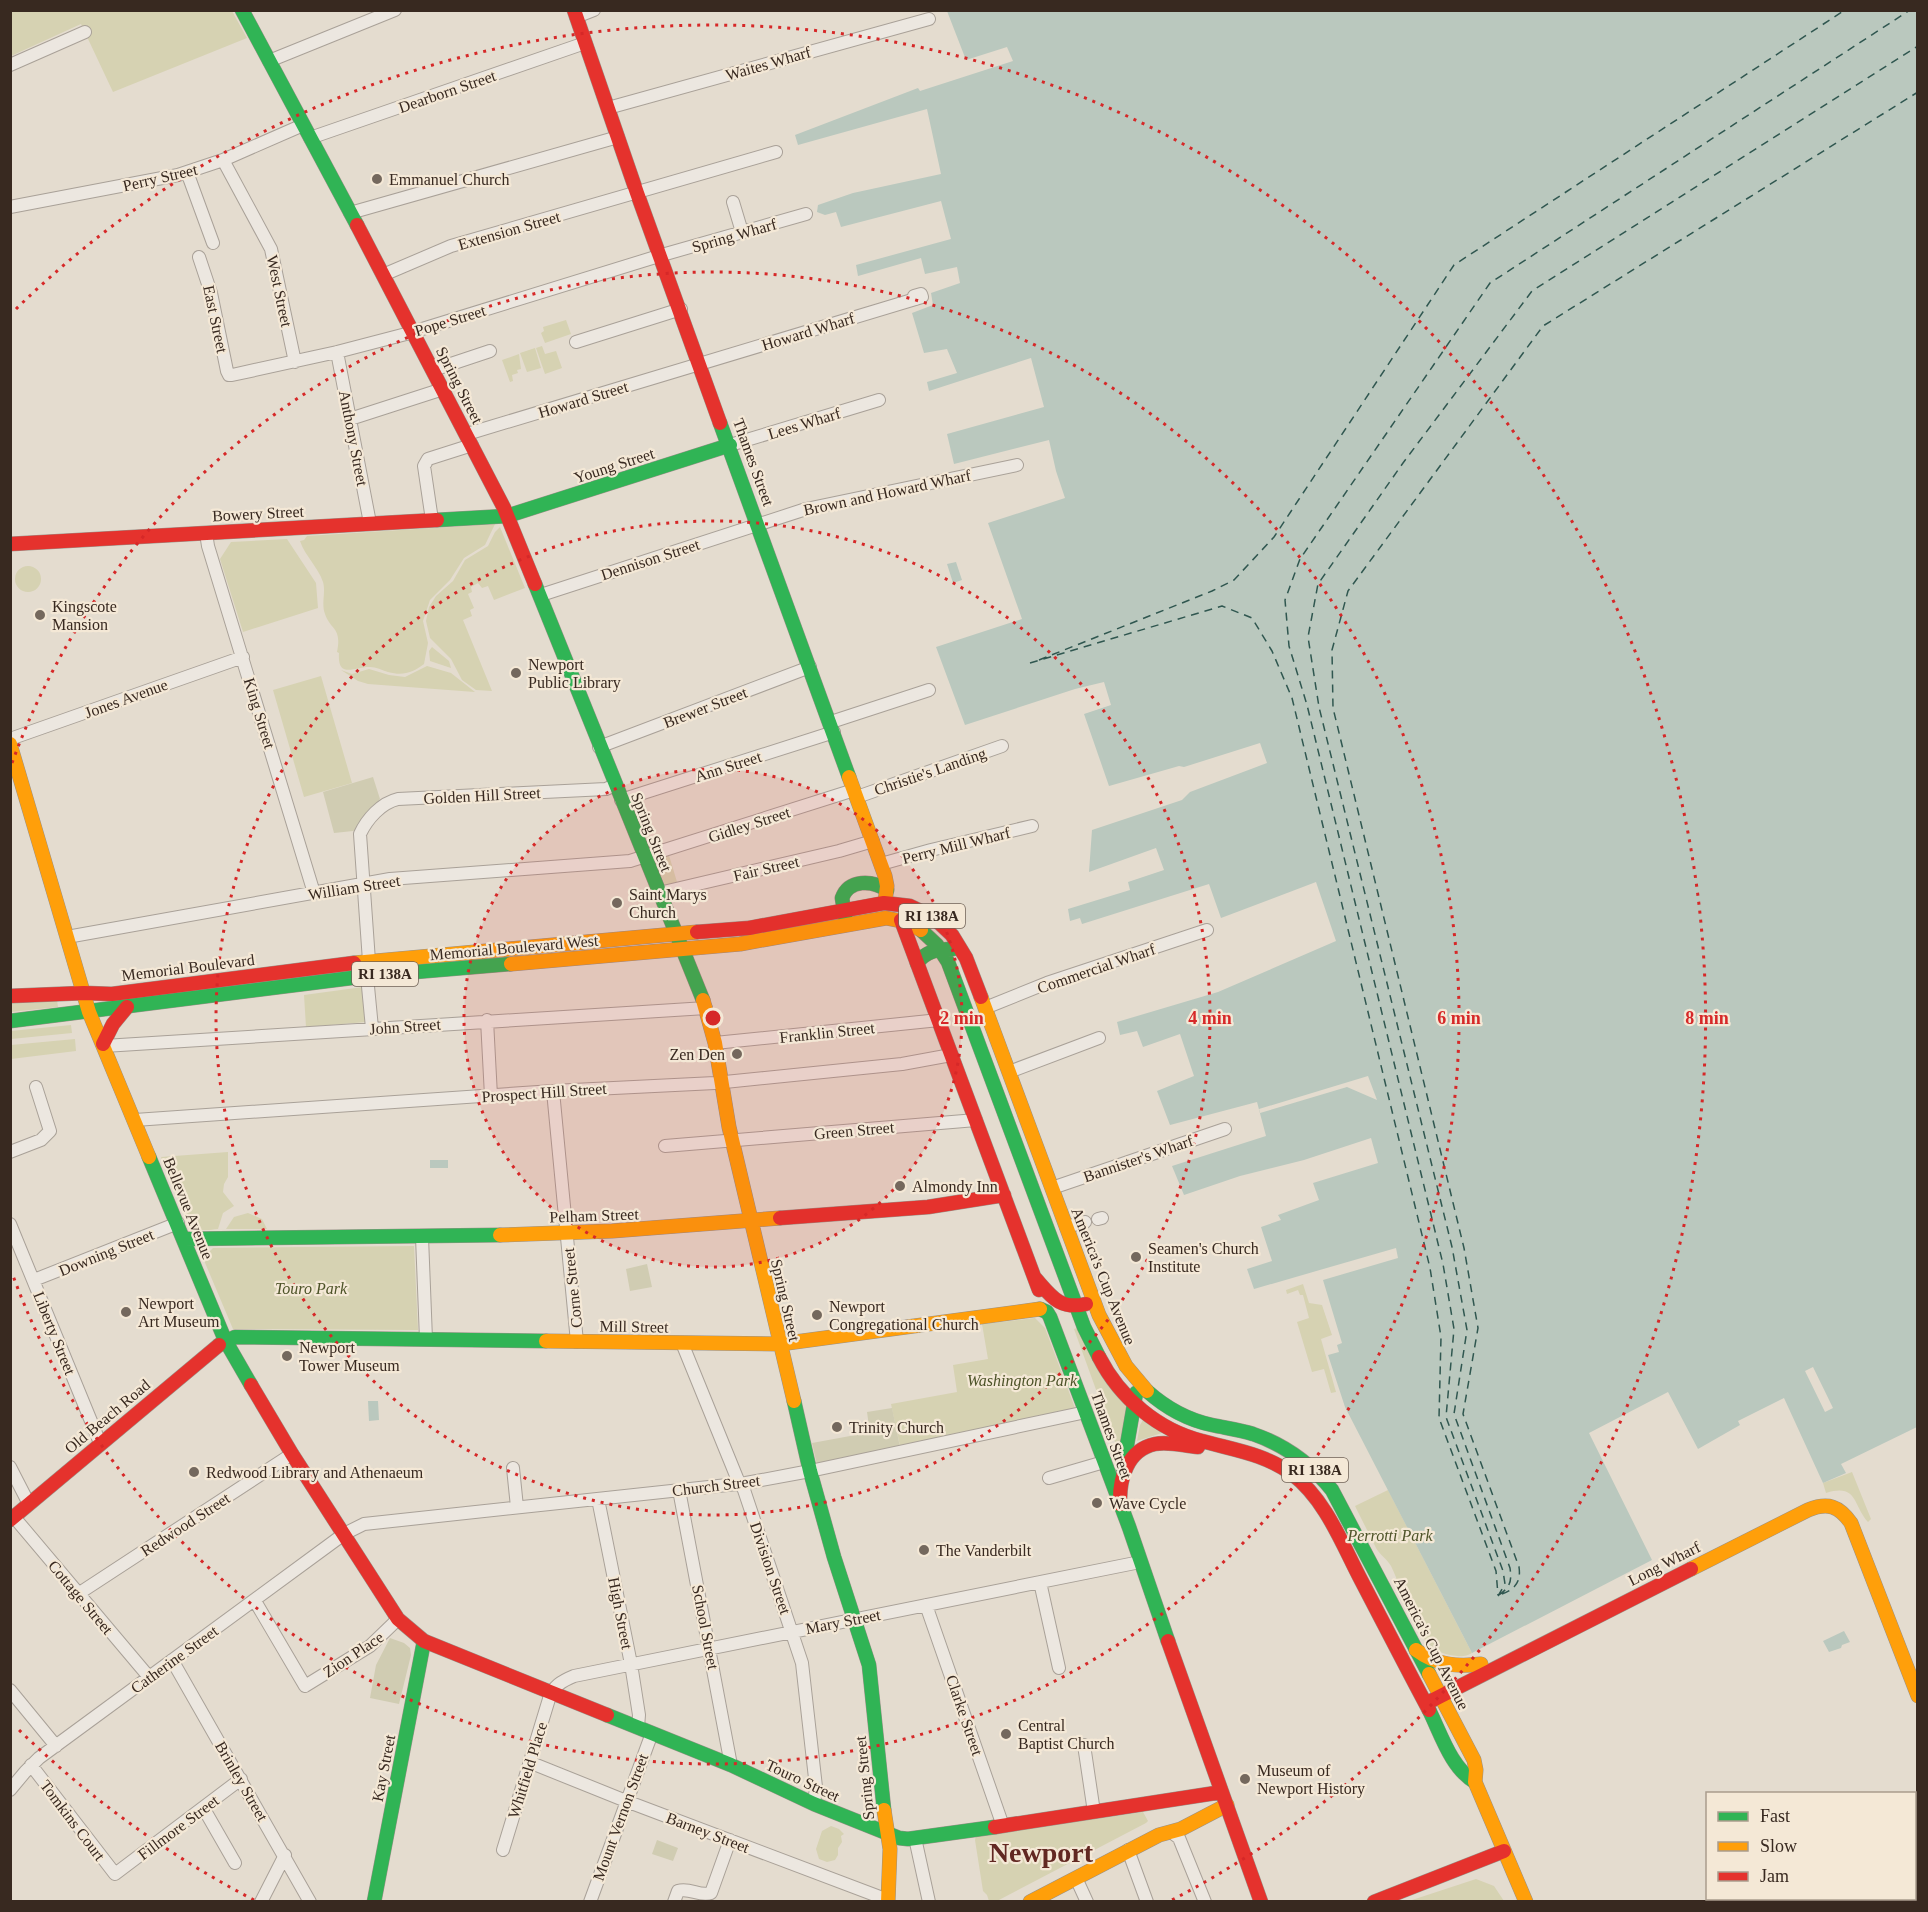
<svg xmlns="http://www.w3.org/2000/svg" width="1928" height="1912" font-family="'Times New Roman',serif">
  <rect width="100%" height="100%" fill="#e4dccf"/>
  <!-- green -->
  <path fill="#d6d2b2" d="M10,11H232L247,38L113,92L81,24L11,56Z
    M566,320L571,334L545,343L541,333L544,331L543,327Z
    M542,346L545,354L556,351L562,368L545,374L536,348Z
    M535,348L541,368L527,372L520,353Z
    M519,354L521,369L517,370L518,373L512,375L513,381L510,382L502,360Z
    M495,524L485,545L464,558L450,580L430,600L423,621L428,643L424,664C412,673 403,676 388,672C382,670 376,667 370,667C356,666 337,680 339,653L337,652C342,627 331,631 325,614C321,604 326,592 323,582C318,567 305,556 300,541L304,540L307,536Z
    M500,527L525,588L494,600L488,586L482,588L478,583L471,587L472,592L468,594L474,608L470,610L472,616L463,620L492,691L476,690L462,680L451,659L430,638L426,621L429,607L436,596L453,581L465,560L488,546L495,532Z
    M287,539L316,583L318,608L243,632L220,559L231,542Z
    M15 579a13 13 0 1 1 26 0a13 13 0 1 1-26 0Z
    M432,647L449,661L451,668L430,661L429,651Z
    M427,666L451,673L475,692L368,684L358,681L341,670L352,674L369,669L389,675L405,677Z
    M321,676L352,783L304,797L273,690Z
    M668,852L677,882L665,885L654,857Z
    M363,987L366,1022L306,1027L304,995Z
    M57,1000L58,1007L11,1012L10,1001Z
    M71,1025L72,1033L11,1039V1031Z
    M75,1039L76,1051L11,1059V1045Z
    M228,1152V1177L224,1184L223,1192L234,1206L223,1213L218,1229C208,1230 197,1232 189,1224L161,1157Z
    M248,1213L262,1219L267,1229H226L234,1217Z
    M414,1246L418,1330L233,1329L203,1258L213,1248Z
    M1303,1284L1309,1303L1322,1305L1332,1335L1321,1339L1336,1392L1331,1393L1324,1369L1312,1372L1297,1322L1309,1318L1303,1295H1300L1298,1290L1287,1294L1286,1290Z
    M1035,1318L1045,1328L1075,1408L900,1446L891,1404L957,1392L953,1365L988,1359L982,1324Z
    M1077,1328L1130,1409L1119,1453L1074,1329Z
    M1143,1420L1162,1433L1137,1441L1140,1425Z
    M1852,1472L1871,1519L1868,1522C1853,1506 1858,1483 1826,1493L1823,1483Z
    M1388,1490L1472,1653C1464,1658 1458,1656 1450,1655C1414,1649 1405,1594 1391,1566C1387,1559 1380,1555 1376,1548C1369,1534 1362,1520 1355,1506Z
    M1143,1812L1148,1821L1146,1823L997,1901H989L987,1895L983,1891L975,1840L976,1836Z
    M831,1826L839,1829L844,1834L841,1836L842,1842L838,1848V1855L835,1860L827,1862L819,1859L816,1849L822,1831Z
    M1476,1879L1494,1886L1504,1901H1409Z"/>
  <!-- cemetery -->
  <path fill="#d0ccb2" d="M373,777L380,799L357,829L353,831L334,833L323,792Z
    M647,1264L652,1287L630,1291L626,1269Z
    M892,1408L900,1447L817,1465L812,1443L861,1434L860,1428L869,1426L867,1412Z
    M390,1638L404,1643L410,1648L411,1655L399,1704L370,1698L376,1665Z
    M657,1840L678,1848L673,1861L652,1854Z"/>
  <!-- water -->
  <path fill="#bac8be" d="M947,11H1917V1427L1841,1464L1846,1473L1823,1483L1784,1398L1738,1421L1740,1425L1698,1449L1668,1392L1589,1433L1652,1560L1472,1653L1345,1407L1328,1355L1339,1352L1337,1345L1342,1343L1323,1280L1398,1258L1396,1248L1254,1289L1247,1269L1272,1261L1261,1227L1281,1220L1278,1215L1319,1200L1313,1183L1378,1163L1371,1138L1304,1160L1240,1176L1184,1195L1172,1166L1266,1136L1257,1102L1170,1125L1157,1091L1194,1076L1180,1034L1143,1047L1137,1031L1120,1035L1117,1022L1218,992L1336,941L1316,882L1221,918L1209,884L1082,924L1080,918L1070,921L1068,909L1130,890L1128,882L1164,870L1156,848L1089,872L1092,830L1182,800L1190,792L1267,763L1260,743L1184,767L1179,766L1109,786L1084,714L1111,705L1104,682L1075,689L965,725L936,647L1022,619L988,523L1065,498L1056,471L1049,440L954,464L947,434L1044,407L1031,358L929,391L927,382L957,373L947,349L924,353L912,313L933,305L931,293L960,283L957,267L925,274L921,258L858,276L856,265L951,239L941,201L841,227L836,212L825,215L817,212L818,205L853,193L941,174L927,109L798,145L795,135L918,88L920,91L1013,61L1007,47L966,60Z
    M956,562L962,580L953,583L947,564Z
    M430,1160H448V1168H430Z
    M368,1401H378L379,1420L369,1421Z
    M1844,1631L1850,1642L1842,1645L1841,1648L1829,1652L1823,1641Z"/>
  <!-- pier -->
  <path fill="#e4dccf" d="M1368,1076L1377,1100L1347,1087L1260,1113L1259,1109Z
    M1813,1367L1833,1408L1825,1412L1805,1371Z"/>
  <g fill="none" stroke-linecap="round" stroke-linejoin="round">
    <!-- ferry -->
    <path stroke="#305750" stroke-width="1.5" stroke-dasharray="8 6" stroke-linecap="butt" d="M1039,660L1212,591L1234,580L1274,537L1454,265L1845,10
      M1030,663L1222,606L1252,618L1272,651L1292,698L1430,1268L1441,1337L1439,1418L1496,1571L1498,1595
      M1502,1594C1516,1589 1521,1581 1519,1567L1463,1414L1478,1328L1464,1248L1333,708L1332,650L1348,591L1543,326L1918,92
      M1499,1595C1510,1587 1512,1582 1510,1568L1454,1414L1467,1330L1452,1247L1319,707L1308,637L1318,584L1403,463L1532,291L1918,46
      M1498,1596L1505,1584L1503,1571L1446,1417L1454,1329L1443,1264L1307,705L1289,646L1285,600L1300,559L1490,283L1910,10"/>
    <!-- street casing -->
    <g stroke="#a9a198" stroke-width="14">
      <path id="street" d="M576,17L594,10
        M269,61L395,10
        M10,65L85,32
        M608,108L929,19
        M310,138L585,43
        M223,160L271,249L295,362
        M187,172L213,243
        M733,202L742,232
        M10,207L178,175L223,160L303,125
        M350,213L618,137
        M199,257L211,293L227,371L229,375H232L337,352L406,334L662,255L806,214
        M383,275L451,246L776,152
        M576,342L681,309
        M337,352L370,523
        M433,370L490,351
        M350,419L443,389
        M467,434L922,297L921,294L914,296L916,299
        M730,445L879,400
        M432,520L424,466L428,459L472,445
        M206,533L208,546L314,893
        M541,595L806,509L1017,465
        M831,722L929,690
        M10,739L243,657
        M599,747L810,667
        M857,797L1002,746
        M621,800L834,732
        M881,864L931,850L1032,826
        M659,893L839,851L873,841
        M67,937L390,879L630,861L854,790
        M369,961L360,834C367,819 381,803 398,799L606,789L615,785
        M367,976L372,1028
        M985,1008L1047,983L1207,930
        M487,1020L491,1096
        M715,1043L939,1020
        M104,1046L706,1008
        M1009,1072L1099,1038
        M553,1091L577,1342
        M135,1120L553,1091L715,1083L902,1064L951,1055
        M665,1146L976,1120
        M10,1152L41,1140L50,1131L36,1087
        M1052,1188L1225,1129
        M1098,1219L1102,1218
        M10,1224L100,1443
        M1066,1227L1085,1222
        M422,1237L426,1339
        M34,1280L178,1223
        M682,1343L737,1478L744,1490L802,1663L816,1787L814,1804
        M10,1467L29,1504
        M513,1468L517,1507
        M1049,1478L1104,1462
        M679,1490L731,1765
        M598,1499L631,1664L639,1715L638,1727
        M14,1517L149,1677
        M1040,1582L1059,1668
        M78,1594L292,1454
        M255,1601L305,1686L370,1646L398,1619
        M926,1605L1003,1826
        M172,1660L310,1902
        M10,1690L56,1746
        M1084,1745L1094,1812
        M529,1762L626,1801L888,1900
        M31,1765L115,1874L241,1779
        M10,1790L25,1772L39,1758L344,1534L364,1524L746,1483L810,1471L1086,1412
        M204,1809L235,1863
        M1171,1832L1179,1838L1205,1902
        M915,1838L929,1902
        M503,1850L549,1699C553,1686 562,1681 574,1676L1140,1562
        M1128,1850L1147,1902
        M1914,1856L1918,1855
        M1076,1878L1087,1902
        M1820,1898L1821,1902
        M261,1902L285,1855
        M590,1902L652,1733
        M674,1902L678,1891C690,1887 699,1897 711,1893L730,1840
        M1799,1902L1807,1898"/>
    </g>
    <!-- fast casing -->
    <g stroke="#999188" stroke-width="15">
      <path id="fast" d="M242,10L357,225
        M720,423L849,777
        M437,520L507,516L730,445
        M535,584L703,1000
        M846,922L842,898C849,879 872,880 887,890
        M921,930L937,945L948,962L1084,1327L1099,1357
        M917,963C926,951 938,949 953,949
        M10,1021L367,976L511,964
        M149,1157L225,1340L251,1385
        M184,1239L500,1235
        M1040,1309L1047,1312L1050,1317L1129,1527L1168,1641
        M219,1345L235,1337L546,1341
        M1147,1391C1165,1407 1188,1420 1212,1425C1226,1428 1240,1430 1253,1434C1285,1445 1311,1464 1332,1490L1429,1674
        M794,1401L810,1471L834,1557L869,1665L884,1810
        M1123,1468L1136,1393
        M1429,1710C1441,1734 1451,1768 1475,1782
        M607,1715L731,1765L814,1804L899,1838L908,1839L995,1827
        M374,1902L424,1641
        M1726,1902L1730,1898"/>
    </g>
    <!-- slow casing -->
    <g stroke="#999188" stroke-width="15">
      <path id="slow" d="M10,744L89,1012L149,1157
        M849,777L885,876L887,886L885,902
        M354,963L697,932
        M511,964L740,944L886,918L906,922L921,930
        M981,997L1099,1315L1126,1366L1147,1391
        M703,1000L715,1043L729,1127L794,1401
        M500,1235L612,1231L780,1218
        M546,1341L780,1344L1040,1309
        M1691,1569L1808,1510C1828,1502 1839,1506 1851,1523L1918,1696
        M1416,1650C1436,1665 1457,1667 1481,1664
        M1429,1674L1474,1760L1476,1770L1475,1782L1526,1902
        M884,1810L890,1849L888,1902
        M1030,1902L1159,1835L1181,1829L1227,1805"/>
    </g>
    <!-- jam casing -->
    <g stroke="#999188" stroke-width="15">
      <path id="jam" d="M574,10L637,193L720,423
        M357,225L504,508L535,584
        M10,544L437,520
        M901,920L1039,1290
        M697,932L749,928L884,903L910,906L933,917L952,935L966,958L981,997
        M10,996L84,993L112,994L354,963
        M103,1044L113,1024L127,1007
        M780,1218L928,1207L1004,1195
        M1035,1278C1051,1296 1059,1310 1086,1304
        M1099,1357C1120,1398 1158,1430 1202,1441C1234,1450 1265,1454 1292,1474C1326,1500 1342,1544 1361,1580C1384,1624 1406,1667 1429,1710
        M251,1385L292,1454L398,1619L424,1641L607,1715
        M1120,1504C1119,1479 1127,1450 1155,1444C1169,1441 1184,1446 1198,1447
        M10,1520L219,1345
        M1168,1641L1261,1902
        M1429,1702L1691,1569
        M995,1827L1222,1792
        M1914,1827L1918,1825
        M1374,1902L1504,1851"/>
    </g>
    <!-- street -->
    <use href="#street" stroke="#ece7e0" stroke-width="12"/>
    <!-- fast -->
    <use href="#fast" stroke="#30b455" stroke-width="14"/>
    <!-- slow -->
    <use href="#slow" stroke="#ff9f0a" stroke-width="14"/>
    <!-- jam -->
    <use href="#jam" stroke="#e5322d" stroke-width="14"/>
  </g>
  <!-- distance rings -->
  <circle cx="713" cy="1018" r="249" fill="#d62828" fill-opacity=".12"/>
  <g fill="none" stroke="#d62828" stroke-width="3" stroke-dasharray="3 6">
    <circle cx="713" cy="1018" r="249"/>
    <circle cx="713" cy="1018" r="497"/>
    <path d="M12 763A746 746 0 1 1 12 1273"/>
    <path d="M254 1900A994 994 0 0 1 16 1727M16 309A994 994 0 1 1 1172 1900"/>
  </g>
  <!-- markers -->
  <g fill="#74685d" stroke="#f4e8d6" stroke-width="2">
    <circle cx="377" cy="179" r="6"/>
    <circle cx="40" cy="615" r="6"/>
    <circle cx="516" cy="673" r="6"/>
    <circle cx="617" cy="903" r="6"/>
    <circle cx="737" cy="1054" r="6"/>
    <circle cx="900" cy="1186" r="6"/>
    <circle cx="1136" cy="1257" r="6"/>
    <circle cx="126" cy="1312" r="6"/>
    <circle cx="817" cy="1315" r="6"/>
    <circle cx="287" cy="1356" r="6"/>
    <circle cx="837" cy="1427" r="6"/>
    <circle cx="194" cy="1472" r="6"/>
    <circle cx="1097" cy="1503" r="6"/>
    <circle cx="924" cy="1550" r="6"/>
    <circle cx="1006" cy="1734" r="6"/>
    <circle cx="1245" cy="1779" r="6"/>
  </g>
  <g text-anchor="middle" stroke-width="4.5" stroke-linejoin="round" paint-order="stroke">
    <!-- shield labels -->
    <g fill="#f4e8d6" stroke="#706257" stroke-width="1.5">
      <rect x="899" y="904" width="66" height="24" rx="4.5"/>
      <rect x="352" y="962" width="66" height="24" rx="4.5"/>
      <rect x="1282" y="1458" width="66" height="24" rx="4.5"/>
    </g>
    <g font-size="15" font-weight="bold" fill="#382920">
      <text x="932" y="921">RI 138A</text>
      <text x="385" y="979">RI 138A</text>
      <text x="1315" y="1475">RI 138A</text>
    </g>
    <!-- street labels -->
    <g font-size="16" fill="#382920" stroke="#f4e8d6">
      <text transform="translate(768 63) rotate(-16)" y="6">Waites Wharf</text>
      <text transform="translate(447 91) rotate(-19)" y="6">Dearborn Street</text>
      <text transform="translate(160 177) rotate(-13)" y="6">Perry Street</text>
      <text transform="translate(509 230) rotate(-16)" y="6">Extension Street</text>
      <text transform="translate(734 235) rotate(-16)" y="6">Spring Wharf</text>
      <text transform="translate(280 291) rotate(78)" y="6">West Street</text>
      <text transform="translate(216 319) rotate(78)" y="6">East Street</text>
      <text transform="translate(450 320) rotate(-17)" y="6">Pope Street</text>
      <text transform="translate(808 331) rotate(-17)" y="6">Howard Wharf</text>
      <text transform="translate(460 385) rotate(63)" y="6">Spring Street</text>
      <text transform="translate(583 399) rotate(-17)" y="6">Howard Street</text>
      <text transform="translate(804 423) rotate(-17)" y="6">Lees Wharf</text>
      <text transform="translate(354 438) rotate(79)" y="6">Anthony Street</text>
      <text transform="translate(754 462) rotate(70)" y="6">Thames Street</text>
      <text transform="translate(614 465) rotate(-18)" y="6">Young Street</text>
      <text transform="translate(887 492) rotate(-12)" y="6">Brown and Howard Wharf</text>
      <text transform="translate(258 513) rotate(-3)" y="6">Bowery Street</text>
      <text transform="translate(650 559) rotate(-18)" y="6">Dennison Street</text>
      <text transform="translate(126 698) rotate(-20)" y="6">Jones Avenue</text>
      <text transform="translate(705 707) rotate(-21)" y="6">Brewer Street</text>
      <text transform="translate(260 713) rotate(73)" y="6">King Street</text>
      <text transform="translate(728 766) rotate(-18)" y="6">Ann Street</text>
      <text transform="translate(930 771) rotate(-19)" y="6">Christie's Landing</text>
      <text transform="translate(482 795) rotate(-3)" y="6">Golden Hill Street</text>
      <text transform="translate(749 824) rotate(-18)" y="6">Gidley Street</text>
      <text transform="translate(652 832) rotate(68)" y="6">Spring Street</text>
      <text transform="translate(956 845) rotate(-14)" y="6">Perry Mill Wharf</text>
      <text transform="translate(766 868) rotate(-13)" y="6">Fair Street</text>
      <text transform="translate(354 887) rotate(-9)" y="6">William Street</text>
      <text transform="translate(514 947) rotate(-5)" y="6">Memorial Boulevard West</text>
      <text transform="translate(188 967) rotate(-7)" y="6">Memorial Boulevard</text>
      <text transform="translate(1096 968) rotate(-19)" y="6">Commercial Wharf</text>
      <text transform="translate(405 1026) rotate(-4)" y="6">John Street</text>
      <text transform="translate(827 1032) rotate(-6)" y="6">Franklin Street</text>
      <text transform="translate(544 1092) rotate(-4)" y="6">Prospect Hill Street</text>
      <text transform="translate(854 1130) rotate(-5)" y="6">Green Street</text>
      <text transform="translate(1138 1158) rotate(-19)" y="6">Bannister's Wharf</text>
      <text transform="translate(189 1208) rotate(68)" y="6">Bellevue Avenue</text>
      <text transform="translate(594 1215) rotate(-2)" y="6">Pelham Street</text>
      <text transform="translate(106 1252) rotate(-22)" y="6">Downing Street</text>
      <text transform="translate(1104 1276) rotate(68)" y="6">America's Cup Avenue</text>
      <text transform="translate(572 1288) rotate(-96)" y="6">Corne Street</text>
      <text transform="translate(786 1300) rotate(77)" y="6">Spring Street</text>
      <text transform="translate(634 1326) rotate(1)" y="6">Mill Street</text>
      <text transform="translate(55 1333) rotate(68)" y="6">Liberty Street</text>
      <text transform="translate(107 1416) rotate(-40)" y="6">Old Beach Road</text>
      <text transform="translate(1112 1435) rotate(70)" y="6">Thames Street</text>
      <text transform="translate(716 1485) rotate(-7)" y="6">Church Street</text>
      <text transform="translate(185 1524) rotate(-33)" y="6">Redwood Street</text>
      <text transform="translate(1664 1563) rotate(-27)" y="6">Long Wharf</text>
      <text transform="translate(771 1568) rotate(71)" y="6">Division Street</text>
      <text transform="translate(81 1597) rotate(50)" y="6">Cottage Street</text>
      <text transform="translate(621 1613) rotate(79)" y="6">High Street</text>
      <text transform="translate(843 1621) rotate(-11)" y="6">Mary Street</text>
      <text transform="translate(706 1627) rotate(79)" y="6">School Street</text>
      <text transform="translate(1432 1643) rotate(63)" y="6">America's Cup Avenue</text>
      <text transform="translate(353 1654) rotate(-34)" y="6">Zion Place</text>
      <text transform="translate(174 1659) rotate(-36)" y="6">Catherine Street</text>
      <text transform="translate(965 1715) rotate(71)" y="6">Clarke Street</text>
      <text transform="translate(383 1768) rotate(-79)" y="6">Kay Street</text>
      <text transform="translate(527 1770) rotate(-73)" y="6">Whitfield Place</text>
      <text transform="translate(864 1778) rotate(-96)" y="6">Spring Street</text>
      <text transform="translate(803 1780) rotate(25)" y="6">Touro Street</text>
      <text transform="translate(242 1781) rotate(60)" y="6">Brinley Street</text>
      <text transform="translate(620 1817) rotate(-70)" y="6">Mount Vernon Street</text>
      <text transform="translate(73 1820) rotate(53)" y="6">Tomkins Court</text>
      <text transform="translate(178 1827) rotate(-37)" y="6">Fillmore Street</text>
      <text transform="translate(708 1832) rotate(21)" y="6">Barney Street</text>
    </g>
    <!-- poi labels -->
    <g font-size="16" fill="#382920" stroke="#f4e8d6" text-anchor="start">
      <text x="389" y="185">Emmanuel Church</text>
      <text x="52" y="612">Kingscote<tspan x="52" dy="18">Mansion</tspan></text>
      <text x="528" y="670">Newport<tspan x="528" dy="18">Public Library</tspan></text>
      <text x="629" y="900">Saint Marys<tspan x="629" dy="18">Church</tspan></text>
      <text x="725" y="1060" text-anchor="end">Zen Den</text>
      <text x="912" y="1192">Almondy Inn</text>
      <text x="1148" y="1254">Seamen's Church<tspan x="1148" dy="18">Institute</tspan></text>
      <text x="138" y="1309">Newport<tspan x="138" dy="18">Art Museum</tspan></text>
      <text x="829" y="1312">Newport<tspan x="829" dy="18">Congregational Church</tspan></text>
      <text x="299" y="1353">Newport<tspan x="299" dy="18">Tower Museum</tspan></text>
      <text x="849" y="1433">Trinity Church</text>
      <text x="206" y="1478">Redwood Library and Athenaeum</text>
      <text x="1109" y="1509">Wave Cycle</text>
      <text x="936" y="1556">The Vanderbilt</text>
      <text x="1018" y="1731">Central<tspan x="1018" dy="18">Baptist Church</tspan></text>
      <text x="1257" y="1776">Museum of<tspan x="1257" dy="18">Newport History</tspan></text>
    </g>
    <!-- park labels -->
    <g font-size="16" font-style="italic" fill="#4d5328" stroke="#f4e8d6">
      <text x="311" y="1294">Touro Park</text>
      <text x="1022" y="1386">Washington Park</text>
      <text x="1390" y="1541">Perrotti Park</text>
    </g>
    <!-- town labels -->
    <g font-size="28" font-weight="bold" fill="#622822" stroke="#f4e8d6">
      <text x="1041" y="1862">Newport</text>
    </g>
  </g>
  <circle cx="713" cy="1018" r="9" fill="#d62828" stroke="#f4e8d6" stroke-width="3"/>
  <g font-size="18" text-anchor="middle" font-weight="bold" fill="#d62828" stroke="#f4e8d6" stroke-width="4.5" stroke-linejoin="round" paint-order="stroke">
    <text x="962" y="1024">2 min</text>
    <text x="1210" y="1024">4 min</text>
    <text x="1459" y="1024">6 min</text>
    <text x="1707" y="1024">8 min</text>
  </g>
  <!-- border -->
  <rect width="1928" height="1912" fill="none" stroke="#382920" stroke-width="24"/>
  <!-- legend -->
  <rect x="1706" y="1792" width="210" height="108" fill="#f4e8d6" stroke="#a99c8d" stroke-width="1.5"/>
  <rect x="1718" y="1812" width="30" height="9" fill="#30b455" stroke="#a99c8d" stroke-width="1.5"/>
  <text x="1760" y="1822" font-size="18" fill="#382920">Fast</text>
  <rect x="1718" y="1842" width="30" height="9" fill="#ff9f0a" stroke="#a99c8d" stroke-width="1.5"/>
  <text x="1760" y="1852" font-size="18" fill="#382920">Slow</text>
  <rect x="1718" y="1872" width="30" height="9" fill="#e5322d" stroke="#a99c8d" stroke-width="1.5"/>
  <text x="1760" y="1882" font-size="18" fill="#382920">Jam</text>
</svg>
